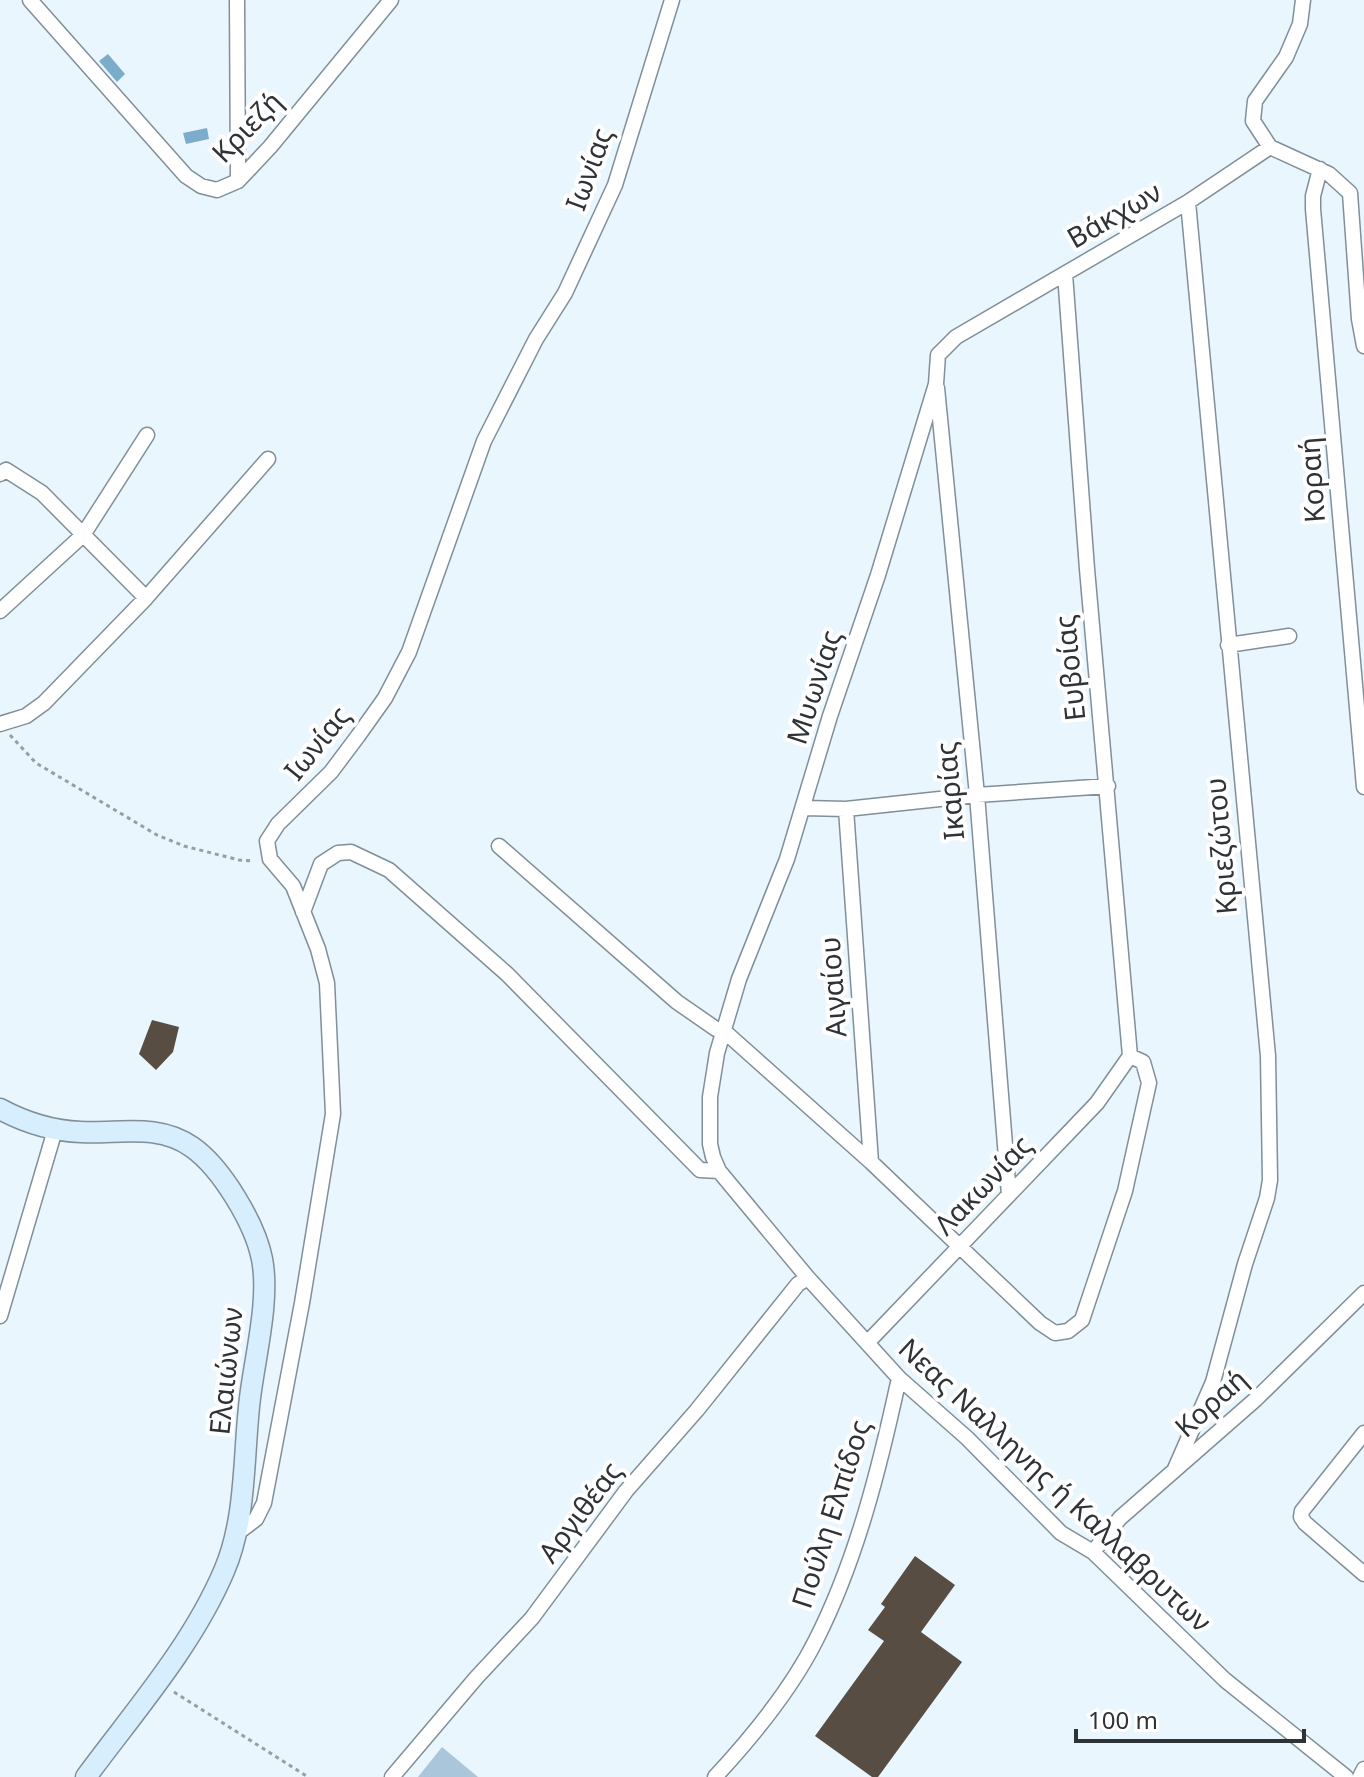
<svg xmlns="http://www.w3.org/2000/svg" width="1364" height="1777" font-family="'Noto Sans',sans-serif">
  <rect width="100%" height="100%" fill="#e9f6fe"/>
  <!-- green -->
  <path fill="#a9c6da" d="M442,1747L478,1777H418Z"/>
  <!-- water -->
  <path fill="#7baccc" d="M108,54L125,74L117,82L99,61Z
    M207,128L209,139L186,144L183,133Z"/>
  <!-- building -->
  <path fill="#574d43" d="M152,1020L179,1027L173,1052L156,1070L139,1054Z
    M915,1556L955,1585L921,1632L962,1662L878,1777H872L815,1736L884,1641L868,1630L885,1607L881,1604Z"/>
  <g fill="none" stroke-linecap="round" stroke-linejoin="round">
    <!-- minor casing -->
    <g stroke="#818f98" stroke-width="17">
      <path id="minor" d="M30,0L186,176L201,186L217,190L238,181L270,147L391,0
        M237,0L238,181
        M1270,147L1253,121L1255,101L1286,57L1300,24L1303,0
        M1320,169L1313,196V209L1364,787
        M1065,274L1087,569L1130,1056
        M937,388L977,795L1009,1195
        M0,474L6,470L42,493L146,598
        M0,611L83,535L147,435
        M1228,645L1289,636
        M0,724L26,716L44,703L146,598L268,459
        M804,808L846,809L977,795L1108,786
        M846,809L871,1162
        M499,846L677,1002L716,1029L724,1031L871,1162L1040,1323L1055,1333L1068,1331L1082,1320L1125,1191L1149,1083L1143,1062L1130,1056
        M303,912L321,864L338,853L351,852L389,870L507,974L700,1170L719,1171
        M0,1316L55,1130
        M867,1343L1097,1103L1130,1056
        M1364,1433L1302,1511L1301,1517L1305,1523L1364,1574
        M1174,1471L1213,1382L1245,1264L1267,1198L1270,1180L1268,1056L1188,202
        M236,1534L256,1519L264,1503L302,1303L333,1114L327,983L318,949L293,886L270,859L267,841L278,824L331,772L358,736L385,698L409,652L484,441L536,339L565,293L615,185L672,0
        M1093,1552L1120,1518L1256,1399L1364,1293
        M392,1777L476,1678L532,1618L626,1491L697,1410L798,1284L808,1278
        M715,1777C753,1736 791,1690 816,1640C857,1559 880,1466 899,1378
        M1346,1777L1225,1680L1093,1552L1061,1533L967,1438L899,1378L808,1278L719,1171L713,1157L710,1144V1097L717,1053L739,979L787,859L830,716L878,575L936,384L938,355L956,337L1188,202L1270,147L1329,174L1350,193L1359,319L1364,346
        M1360,1777L1364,1769"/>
    </g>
    <!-- secondary casing -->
    <g stroke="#818f98" stroke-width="23">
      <path id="secondary" d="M0,1109C26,1123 51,1131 81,1132C119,1134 158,1123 192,1147C222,1168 255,1224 262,1259C270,1300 255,1356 250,1398C243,1455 247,1518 224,1571C192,1646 134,1712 86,1777"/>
    </g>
    <!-- path -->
    <path stroke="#969fa5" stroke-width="3" stroke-dasharray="4 4" stroke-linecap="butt" d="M10,735L36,763L157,835L184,846L239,860L254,861
      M174,1692L308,1777"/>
    <!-- minor -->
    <use href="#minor" stroke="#fff" stroke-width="14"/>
    <!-- secondary -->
    <use href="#secondary" stroke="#d6eefd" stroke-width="20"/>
  </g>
  <g text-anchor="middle" stroke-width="8" stroke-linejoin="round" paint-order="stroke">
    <!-- street labels -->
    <g font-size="28" fill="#2e3337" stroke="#fff">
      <text transform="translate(247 127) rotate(-46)" y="10">Κριεζή</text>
      <text transform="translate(589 169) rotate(-70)" y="10">Ιωνίας</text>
      <text transform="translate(1114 215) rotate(-30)" y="10">Βάκχων</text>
      <text transform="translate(1312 480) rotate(-94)" y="10">Κοραή</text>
      <text transform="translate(1070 668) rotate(-96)" y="10">Ευβοίας</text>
      <text transform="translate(814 687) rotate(-72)" y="10">Μυωνίας</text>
      <text transform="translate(317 743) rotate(-51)" y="10">Ιωνίας</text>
      <text transform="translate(950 791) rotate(-95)" y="10">Ικαρίας</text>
      <text transform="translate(1221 846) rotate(-95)" y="10">Κριεζώτου</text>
      <text transform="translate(833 987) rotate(-94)" y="10">Αιγαίου</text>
      <text transform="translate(983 1185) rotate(-46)" y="10">Λακωνίας</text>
      <text transform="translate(226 1371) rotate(-84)" y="10">Ελαιώνων</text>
      <text transform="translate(1211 1403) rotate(-42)" y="10">Κοραή</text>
      <text transform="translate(1055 1485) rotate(43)" y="10">Νεας Nαλληνης ή Καλλαβρυτων</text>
      <text transform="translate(580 1512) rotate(-53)" y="10">Αργιθέας</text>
      <text transform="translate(831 1514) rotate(-72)" y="10">Πούλη Ελπίδος</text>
    </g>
  </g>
  <!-- scale -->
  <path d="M1076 1729v12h228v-12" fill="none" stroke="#2e3337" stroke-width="4"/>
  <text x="1088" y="1729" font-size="24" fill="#2e3337" stroke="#ffffff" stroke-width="6" paint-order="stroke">100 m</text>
</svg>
